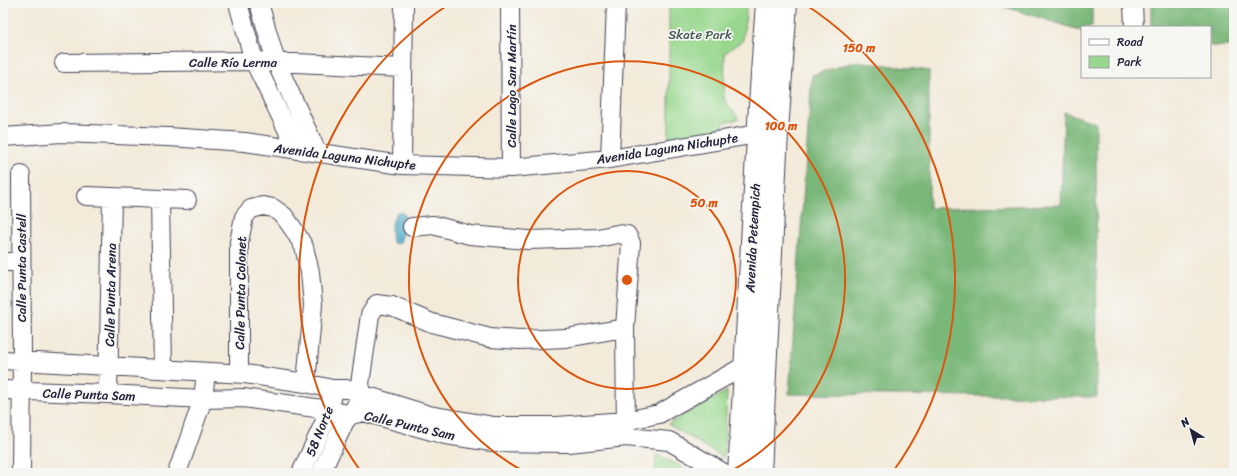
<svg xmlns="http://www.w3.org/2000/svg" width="1237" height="476" font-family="Sriracha,sans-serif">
  <rect width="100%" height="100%" fill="#f6f6f2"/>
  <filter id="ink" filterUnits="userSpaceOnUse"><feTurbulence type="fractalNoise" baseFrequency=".025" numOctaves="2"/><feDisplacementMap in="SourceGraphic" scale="8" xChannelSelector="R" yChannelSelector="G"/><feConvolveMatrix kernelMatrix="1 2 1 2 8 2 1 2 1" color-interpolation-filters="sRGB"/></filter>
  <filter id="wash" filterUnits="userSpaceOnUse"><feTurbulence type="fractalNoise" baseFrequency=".012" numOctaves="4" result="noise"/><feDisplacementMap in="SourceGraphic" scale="16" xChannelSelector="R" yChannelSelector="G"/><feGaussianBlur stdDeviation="0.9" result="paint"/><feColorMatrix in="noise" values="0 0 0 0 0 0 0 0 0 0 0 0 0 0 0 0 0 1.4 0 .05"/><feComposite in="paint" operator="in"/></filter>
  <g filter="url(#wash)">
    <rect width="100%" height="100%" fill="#f3ead9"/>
    <!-- green -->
    <path fill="#98d88e" stroke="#5d7d64" d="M669,3H747L743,40L725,53L724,99L739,119L724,122L723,131L669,141Z
      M727,391L724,458L668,424Z
      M656,454L678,465L689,473H655Z"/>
    <!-- forest -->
    <path fill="#7ab879" stroke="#4e6d5a" d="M993,3H1092V27H1082V31Z
      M1151,3H1234V46H1210V27H1151Z
      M857,61L929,71V208L1061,205L1064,112L1096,123L1097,397L789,394L812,75Z"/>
    <!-- water -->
    <path fill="#4aa9c9" stroke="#366682" d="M400,211L404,214L405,228L400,243L396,244L392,242L391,227L396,213Z"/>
  </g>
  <g filter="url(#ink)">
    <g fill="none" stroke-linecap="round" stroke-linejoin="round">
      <!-- minor casing -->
      <g stroke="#414053" stroke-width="20">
        <path id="minor" d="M238,3L254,61L297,150
          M259,3L276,62L317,152
          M510,3L511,168
          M1133,3L1134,27
          M64,63L254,61L402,68
          M3,137L62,133L168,137L245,142L402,165L511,168L610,159L757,134
          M610,159L616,3
          M402,165L404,3
          M21,175L22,361L21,473
          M86,196L187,200
          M160,199L163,369
          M412,227L433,225L470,235L528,240L598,238L617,234L627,235L631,243L625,328L626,432
          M3,262H21
          M3,360L245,374L306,383L332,389H349L362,394L429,415L494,426H557L625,421L659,414L746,365
          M239,374V242L244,217L251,209L263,206L273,208L284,216L294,230L304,247L310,272L313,305L306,383
          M3,390L108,394L203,399L243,398L330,410L351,415L364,412L446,435L492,442L569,443L626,437L669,441L724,473
          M108,394L112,197
          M177,473L203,399L206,372
          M301,473L330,410L331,398
          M321,473L345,421L351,415L362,394L360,384L370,315L377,304L392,306L432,323L490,338L520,340L566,338L625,328"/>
      </g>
      <!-- major casing -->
      <g stroke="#414053" stroke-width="24">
        <path id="major" d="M739,473C749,316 755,160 767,3
          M760,473L777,132L786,3"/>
      </g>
      <!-- minor -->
      <use href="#minor" stroke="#fff" stroke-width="18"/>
      <!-- major -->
      <use href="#major" stroke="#fff" stroke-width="22"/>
    </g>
  </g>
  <!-- distance rings -->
  <g fill="none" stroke="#de560e" stroke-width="2">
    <circle cx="627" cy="280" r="109"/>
    <path d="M525 472A218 218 0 1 1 729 472"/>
    <path d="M362 473A328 328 0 0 1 451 3M803 3A328 328 0 0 1 892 473"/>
  </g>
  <g text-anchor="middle" stroke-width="3.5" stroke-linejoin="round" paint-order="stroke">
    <!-- park labels -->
    <g font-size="13" fill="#455954" stroke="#f6f6f2">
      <text x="700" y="39">Skate Park</text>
    </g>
    <!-- street labels -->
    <g font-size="13" fill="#22223b" stroke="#f6f6f2">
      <text x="233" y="67">Calle Río Lerma</text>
      <text transform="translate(511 86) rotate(-90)" y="5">Calle Lago San Martín</text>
      <text transform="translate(667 148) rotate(-9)" y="5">Avenida Laguna Nichupte</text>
      <text transform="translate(345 156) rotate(7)" y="5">Avenida Laguna Nichupte</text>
      <text transform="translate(752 238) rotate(-87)" y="5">Avenida Petempich</text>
      <text transform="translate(21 268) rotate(-90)" y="5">Calle Punta Castell</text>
      <text transform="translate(240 293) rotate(-89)" y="5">Calle Punta Colonet</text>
      <text transform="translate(110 295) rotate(-89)" y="5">Calle Punta Arena</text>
      <text transform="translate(89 394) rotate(2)" y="5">Calle Punta Sam</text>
      <text transform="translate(410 425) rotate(13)" y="5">Calle Punta Sam</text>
      <text transform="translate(319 431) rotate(-68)" y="5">58 Norte</text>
    </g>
  </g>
  <circle cx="627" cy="280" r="6" fill="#de560e" stroke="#f6f6f2" stroke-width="2"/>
  <g font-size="12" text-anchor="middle" font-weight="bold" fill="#de560e" stroke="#f6f6f2" stroke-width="3.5" stroke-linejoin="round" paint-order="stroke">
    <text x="859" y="52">150 m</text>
    <text x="781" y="130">100 m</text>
    <text x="704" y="207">50 m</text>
  </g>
  <!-- margin -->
  <rect width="1237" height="476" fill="none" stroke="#f6f6f2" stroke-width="16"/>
  <!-- legend -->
  <rect x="1081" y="26" width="130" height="52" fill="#f6f6f2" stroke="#a1a1a9"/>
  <rect x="1089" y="39" width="20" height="6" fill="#ffffff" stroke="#a1a1a9"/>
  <text x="1117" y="46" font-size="12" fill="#22223b">Road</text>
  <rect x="1089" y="56" width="20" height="12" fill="#98d88e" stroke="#a1a1a9"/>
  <text x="1117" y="66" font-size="12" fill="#22223b">Park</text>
  <!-- north arrow -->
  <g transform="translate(1191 430) rotate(323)" stroke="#f6f6f2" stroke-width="3" paint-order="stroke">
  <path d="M0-3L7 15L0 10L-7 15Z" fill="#22223b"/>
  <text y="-6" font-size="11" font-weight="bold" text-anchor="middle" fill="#22223b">N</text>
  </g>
</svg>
